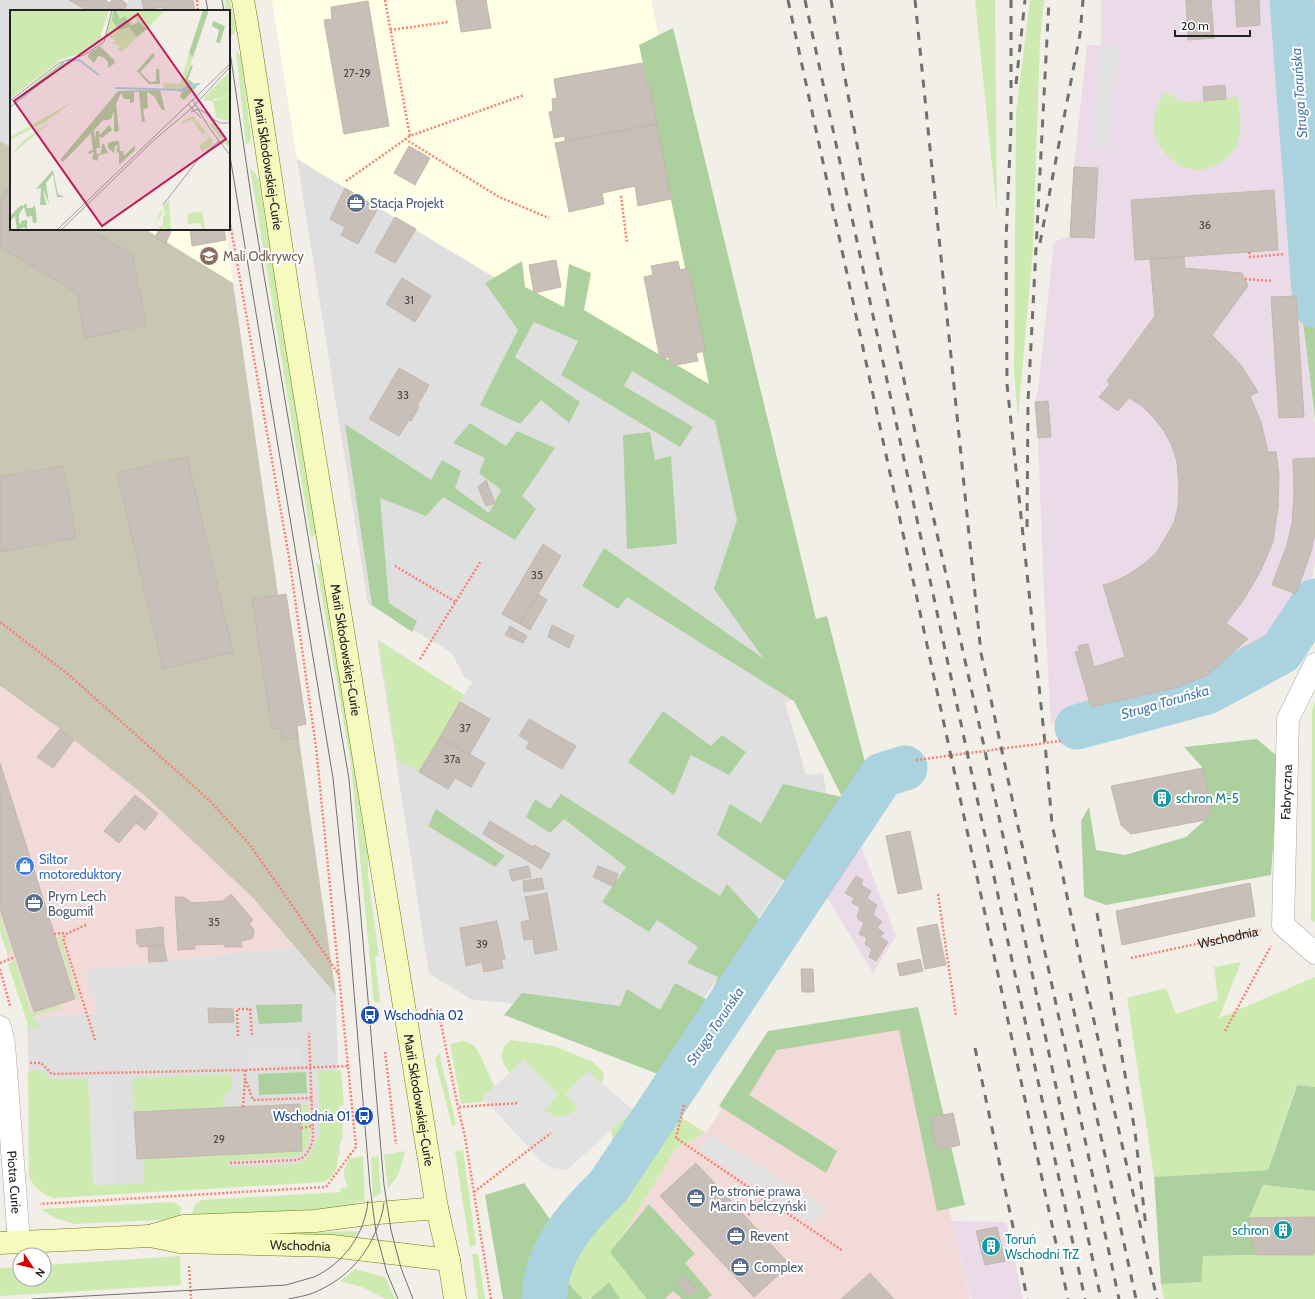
<svg xmlns="http://www.w3.org/2000/svg" width="1315" height="1299" font-family="Cabin,sans-serif">
  <rect width="100%" height="100%" fill="#f2efe9"/>
  <!-- residential -->
  <path fill="#e0dfdf" d="M0,0H69L88,11H11V147L0,141Z
    M129,0H193L195,11H123Z
    M297,159L718,411L802,698L785,702L806,775L823,773L830,817L791,869L661,1062L524,1004L473,1000L429,974L377,639L464,695L472,682L465,678L451,652L368,604Z
    M294,947L336,995L340,1154L320,1180L52,1194L32,1174L27,1018L98,1013L84,970Z"/>
  <!-- commercial -->
  <path fill="#f2dad9" d="M0,687L60,729L144,795L253,898L294,947L84,970L99,1013L27,1018L0,932Z
    M903,1012L970,1299H657L616,1246L676,1148L706,1133L739,1083L782,1037Z"/>
  <!-- industrial -->
  <path fill="#ebdbe8" d="M1101,0H1281L1285,40V136L1300,234L1298,282L1315,426V562L1310,590L1281,638L1221,679L1133,707L1051,724L1044,597L1038,438L1035,402L1038,389L1054,242L1070,236L1074,167L1087,45H1101Z
    M860,844L896,936L873,973L826,896Z
    M952,1221L1006,1222L1023,1299H974L970,1297Z"/>
  <!-- education -->
  <path fill="#ffffe5" d="M272,0H651L743,426L297,159Z
    M145,229H226L233,283Z"/>
  <!-- construction -->
  <path fill="#c7c7b4" d="M0,141L11,147V229H145L233,283L336,995L253,898L144,795L60,729L0,686Z"/>
  <!-- grass -->
  <path fill="#cdebb0" d="M225,0H230L236,28L235,32L230,37L229,11H226Z
    M975,0H995L997,214Z
    M1030,0H1044L1040,42L1033,249L1018,418L1014,372L1016,113Z
    M236,51L241,56L251,137L250,142L246,145Z
    M1164,92L1184,102L1226,99L1238,96C1239,111 1243,128 1238,142C1231,160 1209,173 1190,169C1173,166 1154,145 1154,127C1153,114 1158,104 1164,92Z
    M250,168L255,173L259,181L318,530L317,533L311,538Z
    M316,563L323,566L368,834V876L379,956H375L380,1002H374L351,765Z
    M379,641L464,695L419,772L397,760Z
    M1315,702V922L1311,921L1312,710Z
    M0,914L12,952L7,953L0,931Z
    M62,936L61,938L79,998L77,999L57,937Z
    M15,960L31,1014L61,1005L62,1008L33,1016L39,1029H33L28,1025L8,964Z
    M1241,962L1219,1018L1315,977V1087L1296,1085L1268,1170L1154,1177L1127,998L1166,988L1176,1014L1218,1000L1214,967Z
    M511,1040L554,1046L593,1062L602,1071L604,1076L601,1084L588,1072C581,1098 580,1129 543,1111L557,1094L523,1060L510,1073C500,1062 498,1049 511,1040Z
    M462,1041L472,1044L477,1049L495,1087L482,1097L486,1101L461,1104L450,1044Z
    M439,1052L456,1124L452,1126L435,1060Z
    M42,1070L50,1079H88L94,1185L144,1184V1159L302,1151L300,1104L308,1105C309,1121 316,1149 297,1156L229,1161L228,1167L298,1164C314,1155 312,1147 320,1134L318,1071L341,1070L344,1105L337,1107V1122L343,1124L342,1141L338,1146C339,1161 338,1175 324,1182L54,1198C42,1194 35,1189 29,1177L28,1072Z
    M232,1074V1089L223,1096L225,1108L134,1112L132,1078Z
    M651,1102L677,1115L706,1133L676,1148L616,1246L657,1299H620L609,1282L590,1299H583L561,1275L553,1223L611,1169L615,1152L611,1129L633,1110Z
    M463,1150L476,1245L470,1247L455,1152Z
    M405,1151C402,1166 399,1177 388,1188L384,1155Z
    M363,1156L365,1202L357,1201V1208L192,1218L191,1213L193,1212C194,1203 195,1205 201,1200L341,1192L340,1188L348,1187C342,1174 343,1171 349,1159Z
    M378,1156L381,1193L373,1198L371,1157Z
    M1263,1185L1315,1191V1217L1249,1218Z
    M172,1202L177,1204L181,1207V1217L179,1219L75,1224L55,1218L41,1209Z
    M358,1231L351,1241L300,1235L302,1233Z
    M1315,1251V1299H1164L1161,1284L1201,1282L1199,1256L1313,1255Z
    M472,1254H478L485,1299H478Z
    M180,1256L181,1285L0,1296V1268L20,1267V1279H44V1265Z
    M355,1269L385,1277L395,1299H385L362,1287L340,1281Z"/>
  <!-- forest -->
  <path fill="#add19e" d="M1281,0H1304L1306,42L1285,40Z
    M673,28L816,619L827,616L870,782L671,1079L504,1015L522,993L620,1006L627,989L660,1010L675,983L708,1000L718,977L687,963L698,947L657,920L649,932L602,902L626,867L564,819L550,833L526,817L535,799L550,809L561,794L720,896L727,884L759,919L785,881L717,835L730,804L761,823L783,784L842,797L794,701L627,597L618,609L582,586L604,548L763,658L714,589L737,520L715,421L632,371L624,386L693,427L680,447L561,375L578,341L534,322L515,357L580,402L569,423L541,400L520,424L480,405L518,330L485,283L522,261L525,287L564,307L569,264L591,273L584,310L709,384L639,45Z
    M1284,68L1310,70L1315,75V419L1298,282L1300,234L1285,137Z
    M470,423L506,446L517,431L555,448L522,496L536,509L515,540L443,497L426,516L380,498L389,603L417,621L412,632L372,605L345,424L431,480L442,460L461,471L455,488L489,513L501,490L479,473L485,458L453,443Z
    M650,432L655,460L671,456L677,544L627,549L623,435Z
    M663,711L711,746L722,735L746,752L729,775L691,755L674,795L628,762Z
    M1257,739L1279,758L1271,875L1106,905L1084,897L1081,821L1089,807L1096,850L1125,855L1186,837L1205,820L1212,810L1203,768L1184,747Z
    M436,809L505,856L495,867L428,826Z
    M302,1004V1022L259,1024L256,1005Z
    M918,1007L965,1205L937,1211L899,1030L777,1050L749,1095L837,1151L826,1173L719,1106L768,1031Z
    M306,1072L307,1093L259,1095L258,1074Z
    M1297,1085L1315,1087V1191L1263,1185L1249,1218L1252,1242L1257,1255L1203,1256L1201,1282L1161,1284L1154,1177L1268,1170Z
    M524,1183L575,1254L561,1275L583,1299H503L485,1195Z
    M649,1204L695,1254L685,1263L712,1295L707,1299H682L673,1291L665,1299H647L610,1252Z
    M609,1282L620,1299H590Z"/>
  <!-- parking -->
  <path fill="#e2e2e2" d="M1101,46L1119,47L1108,148L1093,146Z
    M301,1046L302,1064L247,1067V1048Z
    M523,1059L558,1094L544,1111L554,1116H564L572,1114L578,1107L565,1094L588,1071L633,1110L567,1170L553,1168L541,1161L482,1097L510,1073Z
    M113,1077L115,1184L93,1185L88,1079Z
    M708,1134L826,1208L815,1224L698,1150Z"/>
  <g fill="none" stroke-linecap="round" stroke-linejoin="round">
    <!-- river -->
    <path stroke="#aad3df" stroke-width="45" d="M1292,0L1315,305
      M1077,727L1207,692L1281,652L1315,601
      M544,1299C545,1292 545,1285 547,1278C554,1242 583,1211 608,1187L882,775L905,768"/>
  </g>
  <!-- building -->
  <path fill="#c7bfb8" stroke="#c4b6ab" d="M69,0H105L110,3L112,0H121L125,2L127,5L123,11H88Z
    M142,0H193L195,11H164L163,7L144,10Z
    M456,0H486L491,28L461,32Z
    M1186,0H1211L1214,38L1188,40Z
    M1235,0H1259L1260,25L1237,27Z
    M368,1L389,126L344,134L324,20L332,19L331,7Z
    M642,63L648,87L650,86L657,124L565,141V136L554,138L549,112L553,111L552,99L557,98L554,79Z
    M1225,85L1226,99L1204,101L1203,87Z
    M657,124L671,199L638,206L635,186L602,193L604,204L569,212L555,143Z
    M409,146L430,158L415,185L394,173Z
    M1074,167L1098,168L1094,238L1070,237Z
    M10,183L11,229H89L132,254L146,325L85,338L77,293L0,247V201Z
    M345,188L378,208L358,244L341,235L345,227L330,219Z
    M1274,190L1278,250L1135,260L1131,200Z
    M395,217L416,229L395,263L375,252Z
    M159,229H172L166,243L155,238Z
    M190,229H224L226,240L192,246Z
    M1184,257L1185,268L1242,273L1248,286L1212,335L1241,365L1258,392L1250,396L1261,422L1268,452H1276L1279,475L1278,507L1273,542L1260,572L1243,601L1226,623L1248,639L1207,675L1178,687L1091,707L1075,652L1079,651L1078,646L1088,644L1094,667L1125,657L1103,585L1116,581L1131,573L1145,563L1157,552L1174,523L1178,507L1179,485L1177,462L1172,446L1164,431L1154,418L1142,406L1129,398L1118,411L1099,397L1110,384L1107,381L1155,316L1150,259Z
    M556,260L561,287L534,293L529,265Z
    M678,261L680,270L689,268L705,351L696,353L698,361L670,366L669,357L660,359L644,277L653,275L651,266Z
    M402,278L431,296L415,322L386,304Z
    M1296,296L1304,417L1279,418L1271,297Z
    M399,368L429,385L417,406L419,407L411,421L409,420L399,436L369,419Z
    M1048,401L1051,437L1038,438L1035,402Z
    M187,457L233,652L163,669L117,473Z
    M1315,458V533L1311,552L1296,594L1272,585L1287,545L1292,523L1294,496L1293,459Z
    M63,466L76,538L0,552V477Z
    M486,480L495,503L486,506L478,487Z
    M543,544L561,556L520,624L502,614Z
    M286,594L306,724L297,726L298,738L282,740L281,728L272,729L252,599Z
    M538,594L547,600L530,630L520,624Z
    M552,625L574,636L569,648L548,637Z
    M510,626L527,636L523,643L505,635Z
    M460,702L490,719L469,755L440,737Z
    M529,719L576,746L562,769L526,748L530,742L519,736Z
    M60,729L74,740L53,768L37,757Z
    M440,737L485,763L471,787L455,778L448,789L419,772Z
    M0,763L75,999L34,1012L0,909Z
    M1203,768L1212,810L1205,820L1131,834L1121,825L1111,786Z
    M135,795L150,807L119,843L104,831Z
    M150,807L158,814L145,830L136,823Z
    M490,821L533,847L534,845L550,854L541,869L483,834Z
    M910,831L922,889L898,894L886,836Z
    M528,866L531,877L512,881L509,870Z
    M598,866L618,874L614,887L593,877Z
    M856,876L863,880L861,885L871,891L867,898L877,905L873,915L882,922L877,928L884,933L880,937L888,942L876,961L869,957L872,949L865,944L867,938L859,934L864,923L857,918L860,907L852,903L854,898L845,893Z
    M542,878L544,889L524,892L523,881Z
    M1250,883L1255,916L1122,945L1116,911Z
    M547,893L557,950L535,954L533,939L524,940L521,922L530,920L525,897Z
    M231,894L253,920L249,924L254,930L253,937L251,939L241,941L242,947H225V944L195,945V949L178,950L175,897H184L192,903L223,901Z
    M497,921L505,959H501L503,968L484,972L482,962L466,966L460,928Z
    M937,924L946,965L925,969L917,928Z
    M163,927L164,945L139,947V944H137L136,930Z
    M164,945L167,961L149,962L148,946Z
    M920,959L923,971L900,976L897,964Z
    M801,969H813L814,992H802Z
    M208,1008L233,1009L234,1022L209,1023Z
    M300,1104L302,1151L137,1159L134,1112Z
    M953,1113L960,1145L937,1150L930,1117Z
    M696,1163L790,1265L754,1297L660,1196Z
    M1311,1217H1315V1251L1313,1255H1257L1252,1242L1249,1218Z
    M997,1227L1005,1261L985,1265L976,1231Z
    M870,1273L894,1299H841Z
    M685,1276L697,1290L689,1297L677,1282Z"/>
  <g fill="none" stroke-linecap="round" stroke-linejoin="round">
    <!-- street casing -->
    <g stroke="#a9a9a9" stroke-width="23">
      <g id="street">
        <path d="M1315,664L1288,719L1283,925L1315,953"/>
        <path id="s2" d="M0,1027L4,1044L19,1242"/>
      </g>
    </g>
    <!-- secondary casing -->
    <g stroke="#707d05" stroke-width="23">
      <g id="secondary">
        <path id="s3" d="M243,0L250,41L292,317L426,1141L437,1208L449,1260L455,1299"/>
        <path d="M153,1235L183,1226L315,1221L367,1214L437,1208"/>
        <path id="s4" d="M0,1243L150,1236L180,1242L332,1246L449,1260"/>
      </g>
    </g>
    <!-- path -->
    <g stroke="#fa8072" stroke-width="2.5" stroke-dasharray="2 2" stroke-linecap="butt">
      <path d="M197,0L198,11"/>
      <path d="M385,0L410,136L524,95"/>
      <path d="M390,30L448,22"/>
      <path d="M405,139L499,197L549,218"/>
      <path d="M346,181L410,136"/>
      <path d="M621,196L627,243"/>
      <path d="M229,217L289,557L316,747L348,1066"/>
      <path d="M1249,252L1250,257L1285,254"/>
      <path d="M1245,279L1273,281"/>
      <path d="M395,566L456,602"/>
      <path d="M0,622L69,675L210,801L249,844L288,899L339,975"/>
      <path d="M420,659L481,561"/>
      <path d="M916,760L1061,741"/>
      <path d="M938,894L956,1016"/>
      <path d="M86,925L66,934L63,938L95,1040"/>
      <path d="M54,934L62,933L66,934"/>
      <path id="s1" d="M1131,958L1261,930"/>
      <path d="M0,963L15,957"/>
      <path d="M0,969L10,1006"/>
      <path d="M430,1009L440,1019L458,1107"/>
      <path d="M1225,1031L1271,946"/>
      <path d="M238,1036L237,1009H250L252,1035"/>
      <path d="M385,1052L396,1144"/>
      <path d="M30,1063H41L52,1074L245,1070L348,1066L356,1147L326,1187L40,1204"/>
      <path d="M245,1070V1079L253,1100L312,1098"/>
      <path d="M684,1105L676,1138L843,1251"/>
      <path d="M243,1107L245,1081"/>
      <path d="M301,1128L313,1126"/>
      <path d="M230,1163L297,1160C307,1157 310,1149 313,1139L309,1033"/>
      <path d="M474,1192L551,1133"/>
      <path d="M748,1215L765,1197"/>
      <path d="M189,1266L191,1299"/>
      <path d="M491,1299L465,1137L458,1107L519,1103"/>
    </g>
    <!-- street -->
    <use href="#street" stroke="#fff" stroke-width="22"/>
    <!-- secondary -->
    <use href="#secondary" stroke="#f7fabf" stroke-width="22"/>
    <!-- tram -->
    <path stroke="#707070" stroke-width="1" d="M206,0L208,11
      M222,0L224,11
      M229,45L254,216L349,779L384,1185L391,1230L401,1268L413,1299
      M229,150L333,778L349,931L370,1187L376,1232L387,1273L398,1299
      M32,1299L286,1285C295,1282 305,1280 314,1277C344,1263 365,1234 368,1201
      M289,1299C297,1297 306,1296 313,1293C342,1281 363,1261 375,1233C379,1223 383,1214 384,1203"/>
    <!-- rail -->
    <path stroke="#707070" stroke-width="3" stroke-dasharray="8 8" stroke-linecap="butt" d="M788,0L1068,1299
      M805,0L1085,1299
      M831,0L874,239L928,493L985,751L1101,1299
      M915,0L981,653L1119,1299
      M1011,0V127L1006,240L1007,384L1045,743L1052,824L1082,968L1157,1299
      M1016,84L1025,0
      M1040,243L1080,34L1083,0
      M1027,527L1028,402L1049,0
      M1097,913L1135,1132L1146,1227
      M1070,993L1136,1299
      M975,1048L1019,1255L1027,1299"/>
  </g>
  <!-- icons -->
  <defs>
    <g id="office-disc" transform="scale(1)"><circle r="9.5" fill="#5c6f8a" stroke="#fff"/><path d="M-6-3h4V-5.5h4V-3h4V5H-6ZM-1-4.5V-3h2v-1.5ZM-6 0V1H6V0Z" fill="#fff"/></g>
    <g id="university-disc" transform="scale(1)"><circle r="9.5" fill="#8d6e63" stroke="#fff"/><path d="M0-5L7-2L0 1L-7-2ZM-4 1L0 2.5L4 1V4Q0 6-4 4Z" fill="#fff"/></g>
    <g id="building-disc" transform="scale(1)"><circle r="9.5" fill="#0f9aa8" stroke="#fff"/><path d="M-4-6H4V6H1V3H-1V6H-4ZM-2.5-4.3h1.7v1.8h-1.7ZM.8-4.3h1.7v1.8H.8ZM-2.5-1h1.7V.8h-1.7ZM.8-1h1.7V.8H.8Z" fill="#fff"/></g>
    <g id="shop-disc" transform="scale(1)"><circle r="9.5" fill="#3f7fe0" stroke="#fff"/><path d="M-5-2.5h2.3a2.7 3.5 0 0 1 5.4 0H5L5.5 6h-11ZM-1.5-2.5h3a1.5 2.3 0 0 0-3 0Z" fill="#fff"/></g>
    <g id="bus-disc" transform="scale(1)"><circle r="9.5" fill="#1a4fb4" stroke="#fff"/><path d="M-5-6H5V4H4V6H2V4H-2V6H-4V4H-5ZM-3.5-4V0h7V-4ZM-3.5 1.2v1.5H-2V1.2ZM2 1.2v1.5H3.5V1.2Z" fill="#fff"/></g>
  </defs>
  <g fill-rule="evenodd">
    <use href="#office-disc" x="356" y="203"/>
    <use href="#university-disc" x="209" y="256"/>
    <use href="#building-disc" x="1162" y="798"/>
    <use href="#shop-disc" x="25" y="866"/>
    <use href="#office-disc" x="34" y="903"/>
    <use href="#bus-disc" x="370" y="1015"/>
    <use href="#bus-disc" x="364" y="1116"/>
    <use href="#office-disc" x="696" y="1198"/>
    <use href="#building-disc" x="1283" y="1230"/>
    <use href="#office-disc" x="736" y="1236"/>
    <use href="#building-disc" x="991" y="1246"/>
    <use href="#office-disc" x="740" y="1267"/>
  </g>
  <g text-anchor="middle" stroke-width="4" stroke-linejoin="round" paint-order="stroke">
    <!-- number labels -->
    <g font-size="11" fill="#4b4948">
      <text x="357" y="77">27-29</text>
      <text x="1205" y="229">36</text>
      <text x="409" y="304">31</text>
      <text x="403" y="399">33</text>
      <text x="537" y="579">35</text>
      <text x="465" y="732">37</text>
      <text x="452" y="763">37a</text>
      <text x="214" y="926">35</text>
      <text x="482" y="948">39</text>
      <text x="219" y="1143">29</text>
    </g>
    <!-- street labels -->
    <g font-size="13" fill="#222" stroke="#fff">
      <text dy="5" stroke="none"><textPath href="#s3" startOffset="166">Marii Skłodowskiej-Curie</textPath></text>
      <text dy="5" stroke="none"><textPath href="#s3" startOffset="658">Marii Skłodowskiej-Curie</textPath></text>
      <text transform="translate(1286 792) rotate(-88)" y="5">Fabryczna</text>
      <text dy="5" stroke="none"><textPath href="#s1" startOffset="99">Wschodnia</textPath></text>
      <text dy="5" stroke="none"><textPath href="#s3" startOffset="1114">Marii Skłodowskiej-Curie</textPath></text>
      <text dy="5" stroke="none"><textPath href="#s2" startOffset="156">Piotra Curie</textPath></text>
      <text dy="5" stroke="none"><textPath href="#s4" startOffset="301">Wschodnia</textPath></text>
    </g>
    <!-- service labels -->
    <g font-size="13" fill="#4e5e75" stroke="#fff" text-anchor="start">
      <text x="370" y="208">Stacja Projekt</text>
      <text x="48" y="901">Prym Lech<tspan x="48" dy="15">Bogumił</tspan></text>
      <text x="710" y="1196">Po stronie prawa<tspan x="710" dy="15">Marcin belczyński</tspan></text>
      <text x="750" y="1241">Revent</text>
      <text x="754" y="1272">Complex</text>
    </g>
    <!-- education labels -->
    <g font-size="13" fill="#785e54" stroke="#fff" text-anchor="start">
      <text x="223" y="261">Mali Odkrywcy</text>
    </g>
    <!-- culture labels -->
    <g font-size="13" fill="#0d838f" stroke="#fff" text-anchor="start">
      <text x="1176" y="803">schron M-5</text>
      <text x="1269" y="1235" text-anchor="end">schron</text>
      <text x="1005" y="1244">Toruń<tspan x="1005" dy="15">Wschodni TrZ</tspan></text>
    </g>
    <!-- shop labels -->
    <g font-size="13" fill="#366cbe" stroke="#fff" text-anchor="start">
      <text x="39" y="864">Siltor<tspan x="39" dy="15">motoreduktory</tspan></text>
    </g>
    <!-- transit labels -->
    <g font-size="13" fill="#164399" stroke="#fff" text-anchor="start">
      <text x="384" y="1020">Wschodnia 02</text>
      <text x="350" y="1121" text-anchor="end">Wschodnia 01</text>
    </g>
    <!-- water labels -->
    <g font-size="14" font-style="italic" fill="#4a7aab" stroke="#fff">
      <text transform="translate(1299 93) rotate(-94)" y="5">Struga Toruńska</text>
      <text transform="translate(1165 702) rotate(-16)" y="5">Struga Toruńska</text>
      <text transform="translate(715 1026) rotate(-56)" y="5">Struga Toruńska</text>
    </g>
  </g>
  <!-- overview -->
  <g transform="translate(10 10)">
    <rect width="220" height="220" fill="#f2efe9"/>
    <path d="M0,0H99L91,24L92,29L72,43L50,50L0,89ZM106,0H155L137,19L134,16L132,18L124,7L120,9L125,16H121L110,9ZM101,6L109,20L119,17L127,27L112,42L108,39L110,36L101,33L107,31L96,25ZM179,43L183,47L174,72L177,73L176,77L172,82L154,80L153,73L170,74ZM220,62V84L209,89H203L197,84ZM196,84L205,91L220,85V111L206,108L203,91L194,90ZM64,91L35,112L0,130V127ZM183,106L203,131L202,135L192,142L189,136L199,128L195,123L193,125L182,111L177,113L182,110L188,116L183,110H179L173,114L171,112ZM46,107L0,146L13,131ZM203,113L220,135L218,137L200,115ZM159,190L161,220L152,218L151,220H150L149,216H153V207L157,201L152,203L145,215L151,199V203L155,200L153,197ZM184,202H192L195,219H192L191,213L178,214L177,205Z" fill="#cdebb0"/>
    <path d="M103,0H106L110,9L115,6L121,16L128,12L137,19L127,27L119,17L109,20L102,10ZM193,0H199L183,47L179,43ZM203,11L215,16L210,33L206,32L209,20L202,16ZM90,36L104,50L105,53L98,58V52L93,47L88,46L84,53L78,47L79,43ZM143,43L145,46L130,62L140,72L146,71V59H149L150,74H139L127,61ZM53,52L55,54L12,89V84ZM181,55L183,56L178,69L184,74L190,73L174,90L170,87L173,77H176L177,73L174,72ZM150,80L155,100H152L144,86L137,82L138,98L133,99L135,111L132,112L129,82H124V92L120,93V89H114L111,83L106,94L109,121L104,122V101L101,109L92,111L84,120L85,131L86,121H89L90,125L99,115L102,120L92,128L89,126L90,138H86L87,144L91,143L92,134H94L98,143L89,145L87,151L82,149L84,142L79,144L78,142L83,140L81,123L53,152L50,150L108,81ZM105,131H109L110,141H113L114,146L125,135V140L109,155V143L106,141L108,135L105,136L104,143L98,138V133ZM43,160L48,184L55,187H47L43,164L36,173L39,194L33,179L36,195H30L31,178L26,179ZM16,193L17,198H22L25,195L27,212L23,213L22,206L17,207L14,197L9,204V213L11,214V211L17,210V220L14,217L7,220L5,206L0,211V206L11,195L13,196Z" fill="#add19e"/>
    <path fill="none" stroke="#aad3df" stroke-width="2" d="M105,78L174,80L185,74H190M0,97L60,50H69L89,65"/>
    <path fill="none" stroke="#9f9d99" stroke-width="1" d="M182,89L200,119L220,145M0,91L49,53L74,45L94,32L102,0M178,94L191,108M181,102L188,99L196,103L220,134M203,109L210,113H220M153,195L190,147L209,131M47,220L220,54M51,220L143,131L183,97L220,57"/>
    <path fill="#c2185b" fill-opacity="0.15" stroke="#c2185b" stroke-width="2" d="M128,4L216,129L92,216L4,91Z"/>
    <rect width="220" height="220" fill="none" stroke="#222" stroke-width="2"/>
  </g>
  <!-- north arrow -->
  <g transform="translate(32 1267) rotate(125)"><circle r="19" fill="#ffffff" stroke="#a7a7a7"/>
  <path d="M0-3L7 15L0 10L-7 15Z" fill="#d40000"/>
  <text y="-6" font-size="11" font-weight="bold" text-anchor="middle" fill="#222222">N</text>
  </g>
  <!-- scale -->
  <path d="M1175 30v6h75v-6" fill="none" stroke="#222222" stroke-width="2"/>
  <text x="1181" y="30" font-size="12" fill="#222222" stroke="#ffffff" stroke-width="3" paint-order="stroke">20 m</text>
</svg>
